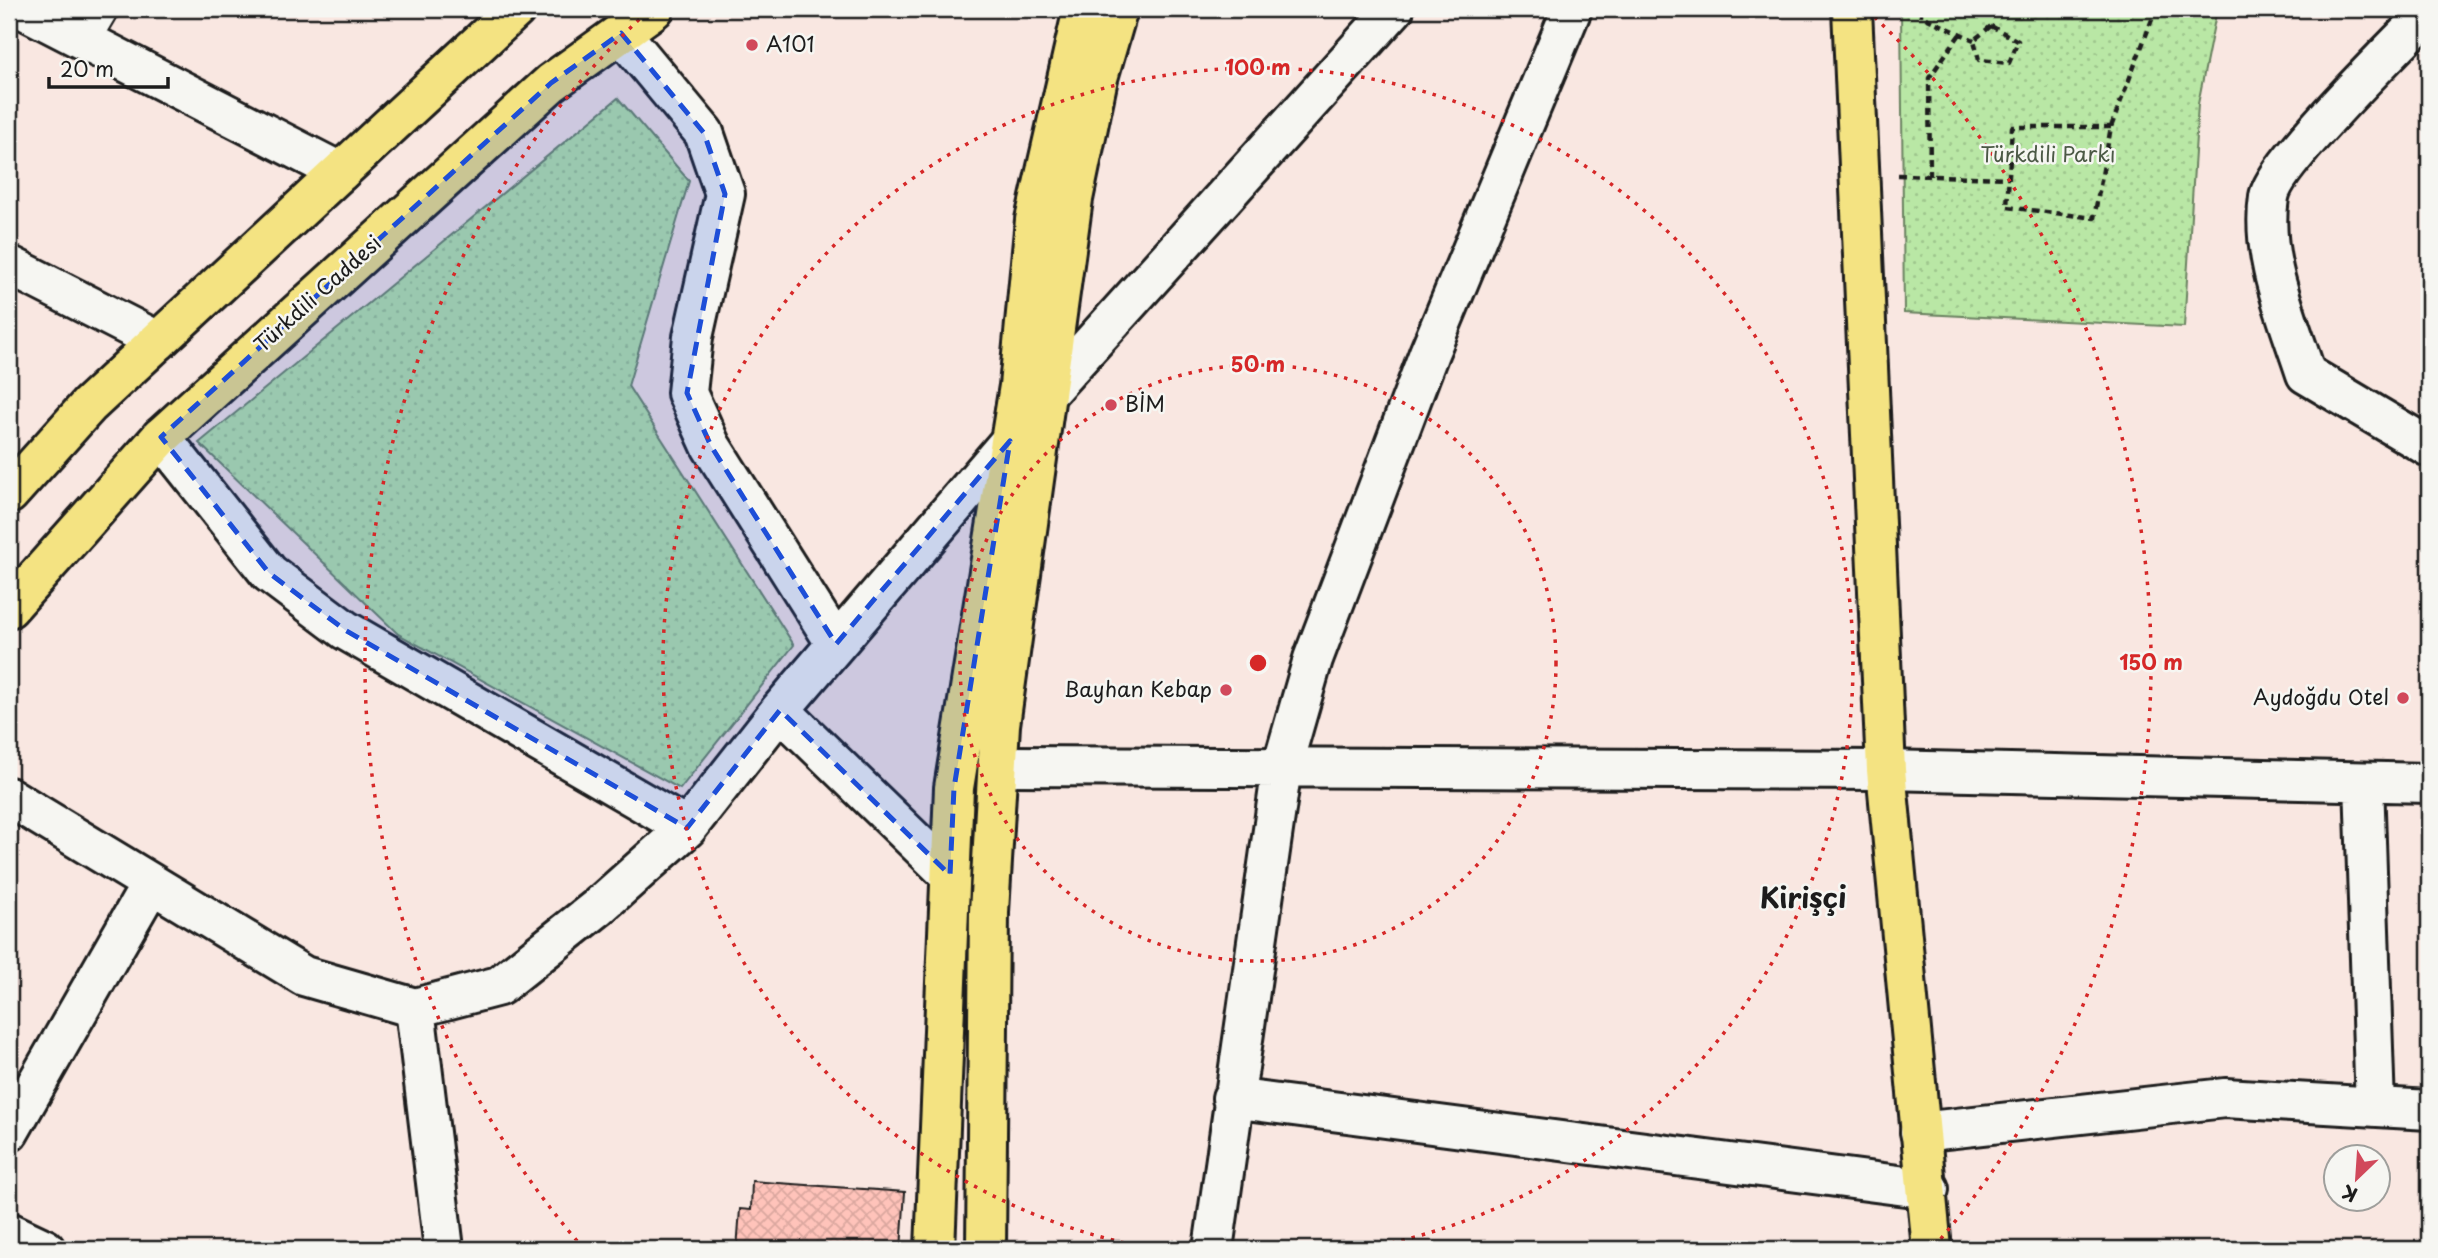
<svg xmlns="http://www.w3.org/2000/svg" width="2438" height="1258" font-family="'Playpen Sans',sans-serif">
  <defs>
    <pattern id="park-dots" width="8" height="8" patternUnits="userSpaceOnUse" patternTransform="scale(1.75)"><rect width="8" height="8" fill="#b9e7a5"/><path d="M2 2h.1M6 6h.1" fill="none" stroke="#9ec68d" stroke-width="1.8" stroke-linecap="round"/></pattern>
    <pattern id="building-cross-hatch" width="8" height="8" patternUnits="userSpaceOnUse" patternTransform="scale(1.75)"><rect width="8" height="8" fill="#ffc3ba"/><path d="M0 0l8 8M0 8l8-8" fill="none" stroke="#daa79f"/></pattern>
  </defs>
  <rect width="100%" height="100%" fill="#f9e7e1"/>
  <filter id="ink" filterUnits="userSpaceOnUse"><feTurbulence type="fractalNoise" baseFrequency=".0143" numOctaves="2"/><feDisplacementMap in="SourceGraphic" scale="14" xChannelSelector="R" yChannelSelector="G"/><feConvolveMatrix kernelMatrix="1 2 1 2 8 2 1 2 1" color-interpolation-filters="sRGB"/></filter>
  <g filter="url(#ink)">
    <!-- park -->
    <path fill="url(#park-dots)" stroke="#6a8260" stroke-width="2" d="M1901,9H2217L2198,104L2184,327L1904,313Z
      M618,98L689,181L628,386L794,645L680,789L398,634L199,443Z"/>
    <!-- building -->
    <path fill="url(#building-cross-hatch)" stroke="#1c1c1c" stroke-width="2" d="M752,1181L905,1192L901,1249H737L740,1209L751,1210Z"/>
    <g fill="none" stroke-linecap="round" stroke-linejoin="round">
      <!-- minor casing -->
      <g stroke="#1c1c1c" stroke-width="44">
        <path id="minor" d="M23,9L340,172
          M2429,12C2400,42 2274,165 2269,197C2260,257 2288,318 2306,374L2429,447
          M621,33L704,133L725,194L693,337L687,393L711,446L836,644
          M82,36L98,9
          M9,265L158,341
          M1048,392L1394,9
          M161,437L269,573L345,630L687,828
          M780,710L950,875
          M998,766L1886,770L2429,783
          M2364,782L2375,1107
          M9,797L304,976L415,1008L499,986L597,908L687,828L780,710L1010,441
          M415,1008L444,1249
          M1232,1098L1929,1189
          M9,1132L151,884
          M1920,1132L2225,1098L2429,1110
          M9,1232L45,1249
          M1213,1249L1282,767L1313,659L1429,353L1572,9"/>
      </g>
      <!-- major casing -->
      <g stroke="#1c1c1c" stroke-width="44">
        <path id="major" d="M1852,9L1886,770L1932,1249
          M9,494L89,405L516,9
          M9,608L161,437L551,83L654,9
          M935,1249L954,788L1019,386L1035,220L1083,9
          M986,1249L989,912L1000,725L1073,199L1098,78L1118,9"/>
      </g>
      <!-- path -->
      <path stroke="#1c1c1c" stroke-width="4.5" stroke-dasharray="7 5" stroke-linecap="butt" d="M1921,9V16L1974,40
        M1991,26L2018,41L2009,63L1979,60L1974,40Z
        M2111,127H2012L2007,207L2094,218L2111,127L2156,9
        M1898,175L2009,178
        M1930,176L1929,78L1960,34"/>
      <!-- minor -->
      <use href="#minor" stroke="#f6f6f2" stroke-width="38"/>
      <!-- major -->
      <use href="#major" stroke="#f4e382" stroke-width="38"/>
    </g>
  </g>
  <!-- marked area -->
  <path fill="#1d4ed8" fill-opacity="0.2" stroke="#1d4ed8" stroke-width="5" stroke-dasharray="14 9" stroke-linejoin="round" d="M621,33L704,133L725,194L687,393L711,446L836,644L1010,441L954,788L950,875L780,710L687,828L345,630L269,573L161,437L551,83Z"/>
  <!-- distance rings -->
  <g fill="none" stroke="#d62828" stroke-width="3.5" stroke-dasharray="3.5 7">
    <circle cx="1258" cy="663" r="298"/>
    <path d="M1155 1249A595 595 0 1 1 1361 1249"/>
    <path d="M584 1249A893 893 0 0 1 649 10M1867 10A893 893 0 0 1 1932 1249"/>
  </g>
  <!-- markers -->
  <g fill="#d1495b" stroke="#f6f6f2" stroke-width="2.5">
    <circle cx="752" cy="45" r="7"/>
    <circle cx="1111" cy="405" r="7"/>
    <circle cx="1226" cy="690" r="7"/>
    <circle cx="2403" cy="698" r="7"/>
  </g>
  <g text-anchor="middle" stroke-width="5" stroke-linejoin="round" paint-order="stroke">
    <!-- poi labels -->
    <g font-size="21" fill="#1c1c1c" stroke="#f6f6f2" text-anchor="start">
      <text x="766" y="52">A101</text>
      <text x="1125" y="412">BİM</text>
      <text x="1212" y="697" text-anchor="end">Bayhan Kebap</text>
      <text x="2389" y="705" text-anchor="end">Aydoğdu Otel</text>
    </g>
    <!-- park labels -->
    <g font-size="21" fill="#4b5945" stroke="#f6f6f2">
      <text x="2048" y="162">Türkdili Parkı</text>
    </g>
    <!-- street labels -->
    <g font-size="21" fill="#1c1c1c" stroke="#f6f6f2">
      <text transform="translate(318 294) rotate(-42)" y="7">Türkdili Caddesi</text>
    </g>
    <!-- district labels -->
    <g font-size="28" font-weight="bold" fill="#1c1c1c" stroke="#f6f6f2">
      <text x="1803" y="908">Kirişçi</text>
    </g>
  </g>
  <circle cx="1258" cy="663" r="10" fill="#d62828" stroke="#f6f6f2" stroke-width="3.5"/>
  <g font-size="21" text-anchor="middle" font-weight="bold" fill="#d62828" stroke="#f6f6f2" stroke-width="5" stroke-linejoin="round" paint-order="stroke">
    <text x="1258" y="75">100 m</text>
    <text x="1258" y="372">50 m</text>
    <text x="2151" y="670">150 m</text>
  </g>
  <!-- margin -->
  <rect width="2438" height="1258" fill="none" stroke="#f6f6f2" stroke-width="35"/>
  <rect x="18" y="18" width="2403" height="1223" fill="none" stroke="#1c1c1c" stroke-width="2.5" filter="url(#ink)"/>
  <!-- north arrow -->
  <g transform="translate(2357 1178) rotate(205)"><circle r="33" fill="#f6f6f2" stroke="#9f9f9c" stroke-width="2"/>
  <path d="M0-5L12 26L0 18L-12 26Z" fill="#d1495b"/>
  <text y="-10" font-size="19" font-weight="bold" text-anchor="middle" fill="#1c1c1c">K</text>
  </g>
  <!-- scale -->
  <path d="M49 77v10h119v-10" fill="none" stroke="#1c1c1c" stroke-width="3.5"/>
  <text x="60" y="77" font-size="21" fill="#1c1c1c" stroke="#f6f6f2" stroke-width="5" paint-order="stroke">20 m</text>
</svg>
